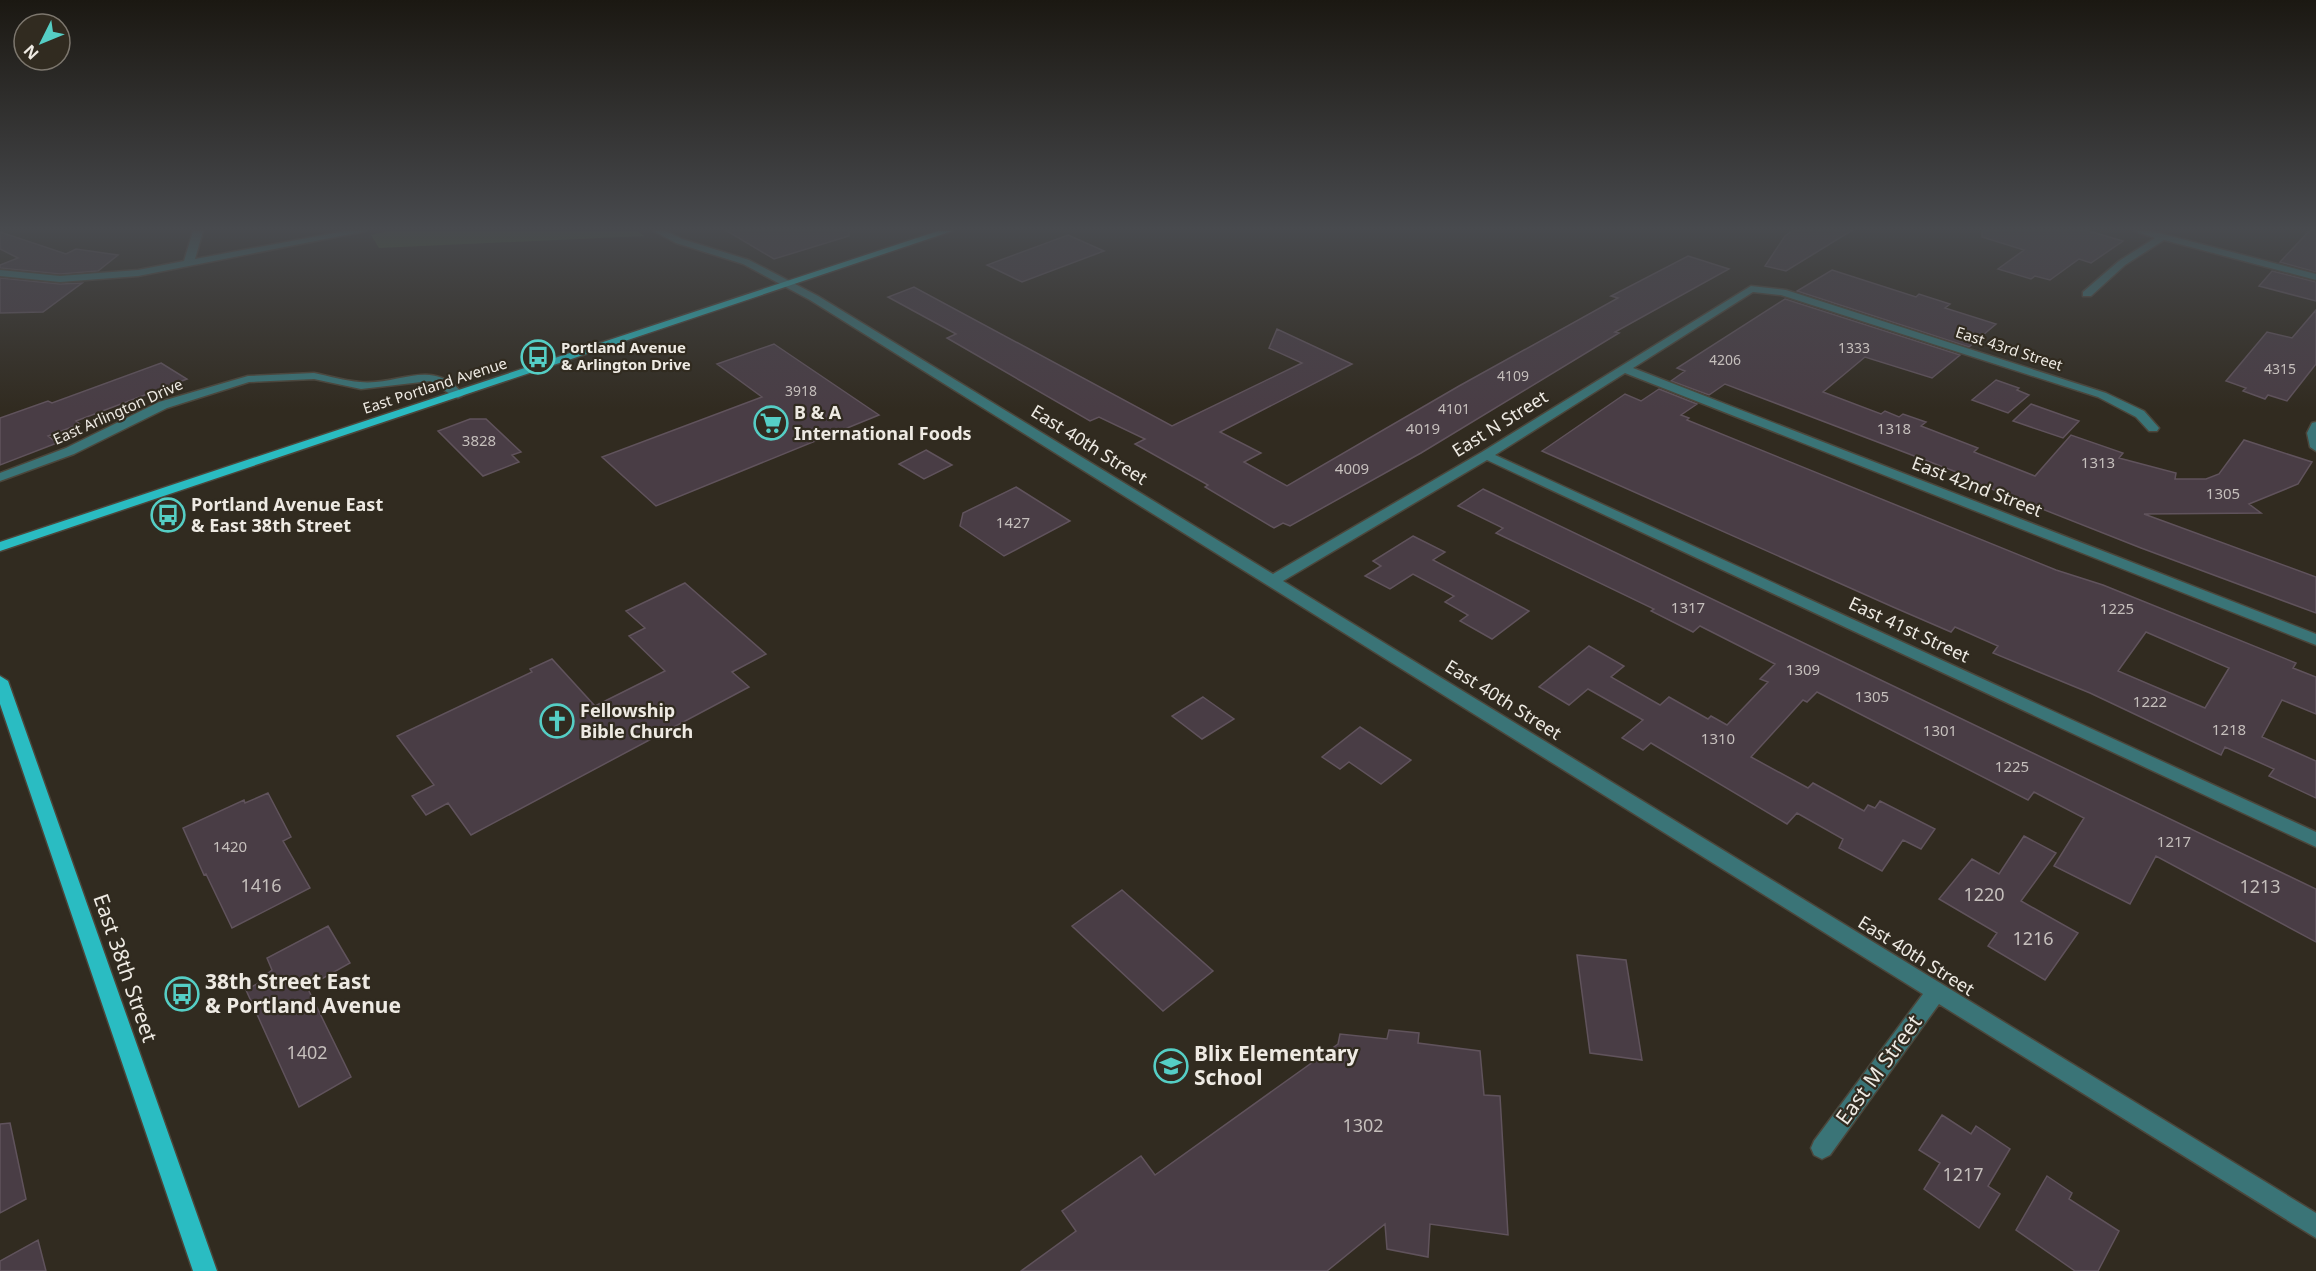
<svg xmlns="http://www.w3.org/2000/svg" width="2316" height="1271" font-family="'Noto Sans',sans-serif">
  <rect width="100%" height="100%" fill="#312b20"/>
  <!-- green -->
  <path fill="#3f582a" d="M388,231H637L645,236L379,248L371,235Z"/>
  <!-- building -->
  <path fill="#493d45" stroke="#60535c" stroke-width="1.5" fill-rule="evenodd" d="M727,231H849V236L774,259Z
    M1792,231H1851L1786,271L1765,266L1785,236Z
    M1982,231H2089L2123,241L2091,263L2079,259L2050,280L2035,276L2031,279L1998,269L2024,250L1982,237Z
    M2309,231H2316V272L2280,262Z
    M0,232L66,254L76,249L118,255L98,271L60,274L0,268V265L18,258L0,249Z
    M1068,235L1104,251L1022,282L987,265Z
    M1688,256L1729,269L1615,332L1619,333L1421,453L1290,526L1283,523L1274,528L1205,487L1208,485L1135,444L1145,439L1099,417L1090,421L947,338L956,334L888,297L914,287L1172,426L1302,363L1269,348L1277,329L1352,364L1220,432L1261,453L1244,462L1287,486L1459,386L1618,298L1611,296Z
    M1832,270L1916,297L1919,294L1950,304L1945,308L1996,324L1969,347L1797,291Z
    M2272,271L2316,282V301L2259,286Z
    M0,278L60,284L82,283L43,312L0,313Z
    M1785,299L1960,355L1932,378L1865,357L1823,392L1881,414L1885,411L1899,417L1903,414L1926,422L1921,426L1978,448L1974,452L2035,476L2071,435L2123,453L2119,458L2176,473L2175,479H2206L2219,474L2244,440L2312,462L2298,484L2249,504L2261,513L2144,514L2316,577V613L2141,548L1956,475L1959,473L1725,384L1709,395L1671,381L1685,371L1677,368Z
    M2316,310V364L2287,401L2268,395L2265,399L2243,391L2246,388L2226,381L2267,332L2292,338Z
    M774,344L879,415L656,506L602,457L762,397L717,364Z
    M161,363L187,379L76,421L80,424L48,436L57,443L0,465V418L48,401L52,403Z
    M1996,380L2019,388L2017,390L2029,395L2008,413L1972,400Z
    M1659,389L1697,404L1681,415L1689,418L1687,420L2056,570L2103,585L2296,663L2293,668L2316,677V714L2282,700L2262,737L2316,761V798L2269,776L2274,769L2225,747L2221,755L2090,693L1993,653L1998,646L1955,627L1951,632L1893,607L1542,451L1625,394L1641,401ZM2146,632L2229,668L2205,708L2118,671Z
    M2031,404L2079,421L2063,438L2013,421Z
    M470,419H486L521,452L512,455L519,462L483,476L438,431Z
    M926,450L952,465L924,479L899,464Z
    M1016,487L1070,521L1004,556L960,526L963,513Z
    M1483,489L2316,889V942L2156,856L2130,904L2054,866L2084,818L2034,792L2028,800L1817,692L1807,702L1803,700L1751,757L1808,788L1813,783L1864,811L1868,805L1875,808L1880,801L1935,829L1921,849L1903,840L1882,871L1839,848L1843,839L1797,813L1787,824L1651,743L1643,750L1622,738L1643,720L1588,689L1569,705L1539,687L1589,646L1624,666L1611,677L1660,705L1669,697L1708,719L1711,716L1727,725L1768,682L1760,679L1775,664L1700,626L1693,632L1651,611L1654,609L1496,533L1503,528L1458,506Z
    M1413,536L1445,552L1433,560L1529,611L1492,639L1460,621L1468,615L1445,602L1454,596L1413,574L1390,589L1365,576L1381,566L1373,561Z
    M685,583L766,654L732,672L749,687L471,835L448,803L426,815L412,796L434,785L397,736L532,672L530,669L552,659L595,706L665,671L629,636L645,628L626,611Z
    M1203,697L1234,719L1202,739L1172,716Z
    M1360,727L1411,760L1381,784L1349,762L1340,769L1322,757Z
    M268,793L291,837L283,841L310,888L232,928L206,874L204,875L183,828L244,800L245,803Z
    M2024,836L2056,853L2021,901L2078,933L2045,980L1988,946L1997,933L1939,899L1972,859L1999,874Z
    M1122,890L1213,971L1163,1011L1072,926Z
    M328,926L350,963L307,987L351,1077L299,1107L246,990L271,976L268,973L272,970L267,958Z
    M1577,955L1626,960L1642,1060L1590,1053Z
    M1389,1030L1419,1033L1418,1043L1480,1051L1484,1095L1500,1096L1508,1235L1430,1224L1428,1257L1387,1249L1385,1224L1327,1271H1021L1076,1231L1062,1211L1141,1156L1155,1175L1338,1044L1340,1034L1387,1039Z
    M1942,1115L1971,1134L1976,1126L2010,1149L1988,1186L2000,1194L1979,1228L1924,1189L1940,1163L1919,1150Z
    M10,1123L26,1199L0,1213V1124Z
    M2047,1176L2072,1193L2069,1199L2119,1231L2098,1271H2075L2016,1230Z
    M38,1240L46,1271H0V1261Z"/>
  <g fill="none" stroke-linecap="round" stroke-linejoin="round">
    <!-- minor casing -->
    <g stroke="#4b463b" stroke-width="3">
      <path id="minor" d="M193,231H203L195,259L345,231H366L138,276L60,282L0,276V270L60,276L138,270L184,261Z
        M654,231H666L682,239L749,260L818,296L1273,574L1482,452L1751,286L1786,290L2106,393L2144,411L2159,428L2157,431H2149L2136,417L2098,397L1781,295L1753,292L1633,368L2316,634V645L1625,373L1495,455L2316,832V847L1487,460L1283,581L2316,1213V1238L1939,1004L1830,1155L1822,1159L1814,1155L1811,1148L1814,1141L1923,994L810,300L743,264L676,243Z
        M2135,231H2151L2316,274V280L2164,240L2125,265L2091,296H2083V292L2119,261L2155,238Z
        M314,373C329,376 345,381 360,382C400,386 432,356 464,395L458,398C448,395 440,385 430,381L361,389L314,379L249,382L167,408L74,454L0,481V473L66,448L159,402L248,376Z
        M2316,422V451L2310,447L2307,433L2312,423Z"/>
    </g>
    <!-- major casing -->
    <g stroke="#4b463b" stroke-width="3">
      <path id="major" d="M938,231H952L0,551V542Z
        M0,676L8,681L217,1271H193L0,704Z"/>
    </g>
    <!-- minor -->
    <use href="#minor" fill="#3a7477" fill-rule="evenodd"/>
    <!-- major -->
    <use href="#major" fill="#2abcc2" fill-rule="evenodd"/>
  </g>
  <!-- sky -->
  <linearGradient id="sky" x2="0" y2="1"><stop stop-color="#1b1812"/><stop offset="0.56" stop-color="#484a4e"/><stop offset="1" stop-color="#484a4e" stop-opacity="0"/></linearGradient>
  <rect width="2316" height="409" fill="url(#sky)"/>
  <!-- icons -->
  <defs>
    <g id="bus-ring" transform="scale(1.725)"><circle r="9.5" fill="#312b20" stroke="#55cec5" stroke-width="1.5"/><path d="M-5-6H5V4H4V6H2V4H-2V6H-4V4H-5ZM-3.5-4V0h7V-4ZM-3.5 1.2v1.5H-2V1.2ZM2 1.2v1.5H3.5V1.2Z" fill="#55cec5"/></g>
    <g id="supermarket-ring" transform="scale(1.725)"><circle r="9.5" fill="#312b20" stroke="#55cec5" stroke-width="1.5"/><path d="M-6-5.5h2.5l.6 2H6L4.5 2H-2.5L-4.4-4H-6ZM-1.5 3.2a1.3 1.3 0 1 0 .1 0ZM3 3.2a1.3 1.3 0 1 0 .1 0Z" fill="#55cec5"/></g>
    <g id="church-ring" transform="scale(1.725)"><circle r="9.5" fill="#312b20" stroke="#55cec5" stroke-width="1.5"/><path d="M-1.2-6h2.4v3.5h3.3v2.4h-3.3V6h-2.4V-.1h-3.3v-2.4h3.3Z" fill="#55cec5"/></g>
    <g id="school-ring" transform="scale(1.725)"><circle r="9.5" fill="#312b20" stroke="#55cec5" stroke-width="1.5"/><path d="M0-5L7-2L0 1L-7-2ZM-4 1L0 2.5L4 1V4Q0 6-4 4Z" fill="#55cec5"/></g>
  </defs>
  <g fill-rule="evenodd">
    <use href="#bus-ring" x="538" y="357"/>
    <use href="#supermarket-ring" x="771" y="423"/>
    <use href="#bus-ring" x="168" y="515"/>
    <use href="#church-ring" x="557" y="721"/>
    <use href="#bus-ring" x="182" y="994"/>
    <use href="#school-ring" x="1171" y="1066"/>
  </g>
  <g text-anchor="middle" stroke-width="4.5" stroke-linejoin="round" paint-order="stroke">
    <!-- far-number labels -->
    <g font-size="14" fill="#c5bfbc">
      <text x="1854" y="353">1333</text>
      <text x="1725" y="365">4206</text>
      <text x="2280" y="374">4315</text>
      <text x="1513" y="381">4109</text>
      <text x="801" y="396">3918</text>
      <text x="1454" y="414">4101</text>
    </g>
    <!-- far-poi labels -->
    <g font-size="15" font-weight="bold" fill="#eeeae3" stroke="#312b20" text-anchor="start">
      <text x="561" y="353">Portland Avenue<tspan x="561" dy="17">&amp; Arlington Drive</tspan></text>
    </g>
    <!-- far-street labels -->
    <g font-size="15" fill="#eeeae3" stroke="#312b20">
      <text transform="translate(2009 349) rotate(18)" y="5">East 43rd Street</text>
      <text transform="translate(435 386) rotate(-18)" y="5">East Portland Avenue</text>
      <text transform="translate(118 412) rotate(-24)" y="5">East Arlington Drive</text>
    </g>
    <!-- number labels -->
    <g font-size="15" fill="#c5bfbc">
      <text x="1423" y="434">4019</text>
      <text x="1894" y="434">1318</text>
      <text x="479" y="446">3828</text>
      <text x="2098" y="468">1313</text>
      <text x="1352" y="474">4009</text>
      <text x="2223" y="499">1305</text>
      <text x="1013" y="528">1427</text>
      <text x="1688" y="613">1317</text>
      <text x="2117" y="614">1225</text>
      <text x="1803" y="675">1309</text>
      <text x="1872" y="702">1305</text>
      <text x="2150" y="707">1222</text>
      <text x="2229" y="735">1218</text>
      <text x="1940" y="736">1301</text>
      <text x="1718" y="744">1310</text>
      <text x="2012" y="772">1225</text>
      <text x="2174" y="847">1217</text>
      <text x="230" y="852">1420</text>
    </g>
    <!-- poi labels -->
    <g font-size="18" font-weight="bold" fill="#eeeae3" stroke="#312b20" text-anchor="start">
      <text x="794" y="419">B &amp; A<tspan x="794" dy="21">International Foods</tspan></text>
      <text x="191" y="511">Portland Avenue East<tspan x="191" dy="21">&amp; East 38th Street</tspan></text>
      <text x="580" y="717">Fellowship<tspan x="580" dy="21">Bible Church</tspan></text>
    </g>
    <!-- street labels -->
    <g font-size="18" fill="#eeeae3" stroke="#312b20">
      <text transform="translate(1500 424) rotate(-32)" y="6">East N Street</text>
      <text transform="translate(1089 445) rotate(32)" y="6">East 40th Street</text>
      <text transform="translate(1977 487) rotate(21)" y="6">East 42nd Street</text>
      <text transform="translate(1909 630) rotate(25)" y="6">East 41st Street</text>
      <text transform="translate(1503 700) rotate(32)" y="6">East 40th Street</text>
      <text transform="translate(1916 956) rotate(32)" y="6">East 40th Street</text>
    </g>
    <!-- near-number labels -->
    <g font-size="18" fill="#c5bfbc">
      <text x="261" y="892">1416</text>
      <text x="2260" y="893">1213</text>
      <text x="1984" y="901">1220</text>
      <text x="2033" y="945">1216</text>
      <text x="307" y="1059">1402</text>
      <text x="1363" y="1132">1302</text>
      <text x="1963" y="1181">1217</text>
    </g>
    <!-- near-street labels -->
    <g font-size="21" fill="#eeeae3" stroke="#312b20">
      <text transform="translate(125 968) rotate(71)" y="7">East 38th Street</text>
      <text transform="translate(1879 1070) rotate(-54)" y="7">East M Street</text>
    </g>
    <!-- near-poi labels -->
    <g font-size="21" font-weight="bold" fill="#eeeae3" stroke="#312b20" text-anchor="start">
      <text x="205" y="989">38th Street East<tspan x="205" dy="24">&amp; Portland Avenue</tspan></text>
      <text x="1194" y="1061">Blix Elementary<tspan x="1194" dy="24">School</tspan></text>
    </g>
  </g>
  <!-- north arrow -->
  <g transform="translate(42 42) rotate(227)"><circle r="28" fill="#312b20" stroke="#7d776e" stroke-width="1.5"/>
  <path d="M0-4.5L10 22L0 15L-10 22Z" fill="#55cec5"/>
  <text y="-9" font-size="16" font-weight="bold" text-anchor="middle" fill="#eeeae3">N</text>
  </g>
</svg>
